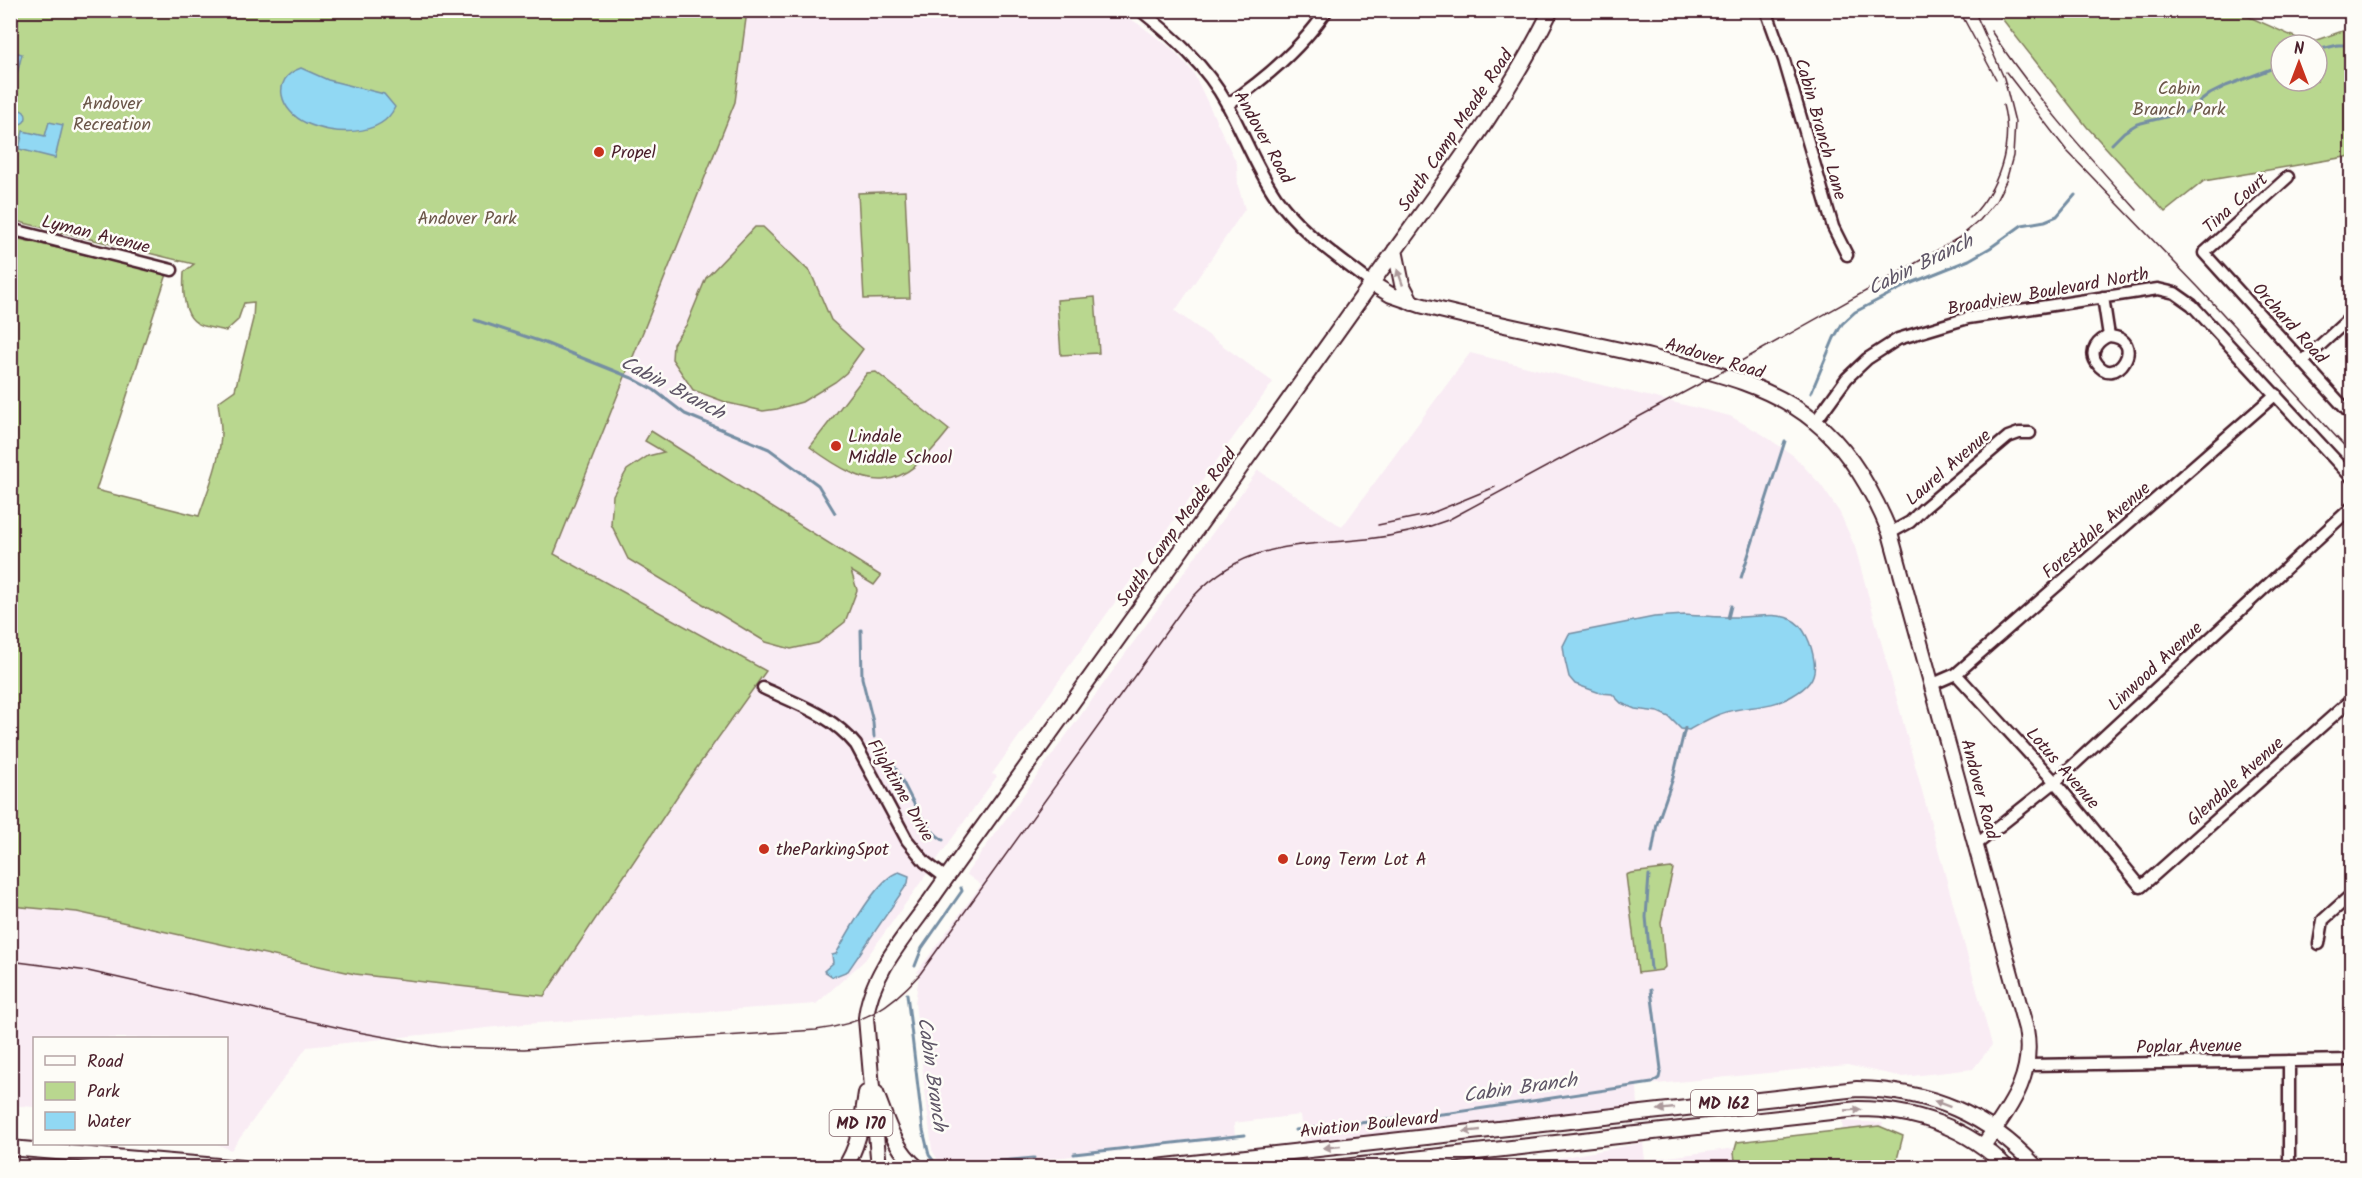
<svg xmlns="http://www.w3.org/2000/svg" width="2362" height="1178" font-family="Kalam,sans-serif">
  <rect width="100%" height="100%" fill="#fdfcf7"/>
  <filter id="ink" filterUnits="userSpaceOnUse"><feTurbulence type="fractalNoise" baseFrequency=".0167" numOctaves="2"/><feDisplacementMap in="SourceGraphic" scale="12" xChannelSelector="R" yChannelSelector="G"/><feConvolveMatrix kernelMatrix="1 2 1 2 8 2 1 2 1" color-interpolation-filters="sRGB"/></filter>
  <g filter="url(#ink)">
    <!-- built -->
    <path fill="#f9ecf4" d="M747,11H1118L1140,25L1171,48L1193,72L1237,164L1238,186L1245,209L1175,311L1273,382L992,774L997,776L865,960L816,1004L524,1024L307,1047L231,1150L217,1144H226V1038H34V1107L11,1105L10,906L77,912L355,974L544,995L627,873L760,673L543,581L735,102Z
      M1470,353L1730,416L1762,434L1794,456L1821,485L1840,513L1855,547L1992,1045L1973,1069L1903,1077L1847,1065L1637,1086L1638,1106L1303,1142L1300,1115L1234,1123L1235,1138L973,1167H946L938,1160L932,1150L915,1003L919,975L917,972L981,885L966,874L1258,470L1342,527Z
      M1842,1121L1883,1123L1867,1167L1502,1168L1643,1143L1645,1160L1843,1134Z"/>
    <!-- green -->
    <path fill="#b9d78f" stroke="#827b5d" stroke-width="1.5" fill-rule="evenodd" d="M11,11H747L735,102L554,554L766,671L688,780L544,996L355,974L77,912L11,906V237L167,274L96,490L199,516C208,489 221,460 221,431C221,421 219,412 218,402L235,390L253,319L254,302L244,303L238,320L226,331C217,328 204,328 197,323C182,315 183,287 184,272L194,264L11,220Z
      M1996,11H2236L2308,43L2351,28V156L2204,181L2165,212L2087,127ZM2281,45H2317V81H2281Z
      M905,191L910,298L864,299L858,193Z
      M755,227H763L811,273L831,320L863,349L846,373L835,382L802,402L777,409L763,411L728,403L693,390L672,359L673,344L687,324L706,278Z
      M1095,297L1099,353L1061,355L1057,300Z
      M876,372L949,430C899,494 873,493 810,447L867,373Z
      M651,431L881,576L874,585L851,571L857,590L845,622L818,643L791,649L766,642L628,559L611,524L613,495L627,470L648,456L664,452L645,441Z
      M1671,868L1673,869L1661,922L1665,967L1662,970L1638,973L1626,875L1631,873Z
      M1879,1126L1903,1136L1895,1167H1736L1734,1153L1737,1142Z"/>
    <!-- water -->
    <path fill="#91d8f3" stroke="#758ea3" stroke-width="1.5" d="M11,51L22,54L13,90L11,89Z
      M301,68L328,80L384,94L395,107C381,138 332,135 306,123C281,112 269,79 301,68Z
      M12 117a7 7 0 1 1 14 0a7 7 0 1 1-14 0Z
      M49,122L63,125L55,158L19,149L23,131L45,136Z
      M1685,615C1702,616 1718,617 1735,617C1752,618 1774,612 1790,619C1805,625 1812,646 1814,661C1817,679 1806,688 1792,696C1772,708 1747,706 1726,712C1712,716 1701,723 1689,730L1681,729L1669,717L1658,712L1635,709L1621,703L1612,694L1600,693L1575,684L1569,677L1565,660L1563,646L1569,634L1654,617Z
      M899,872L909,876L908,883L848,971L833,977L824,971L833,963L832,955L836,954C847,934 878,877 899,872Z"/>
    <g fill="none" stroke-linecap="round" stroke-linejoin="round">
      <!-- stream -->
      <path stroke="#758ea3" stroke-width="3" d="M2317,50L2338,45H2352
        M2112,144L2124,132L2137,124L2186,112L2210,94L2226,86L2281,65
        M475,320L545,343L632,378L654,390L685,414L769,449L818,485L835,513
        M1811,393L1834,338L1842,324L1855,312L1909,284L1969,260L1990,248L2022,225L2045,221L2057,216L2075,195
        M1741,578L1785,441
        M1728,618L1731,606
        M861,630L862,678L873,722L874,737
        M892,762C907,786 920,826 943,840
        M1652,853L1657,824L1673,778L1685,728
        M1649,875L1646,917L1651,969
        M915,966L922,948L962,891L961,888
        M907,994L923,1130L929,1155L935,1163L949,1166L1034,1158
        M1295,1130L1451,1113L1652,1083L1659,1078L1661,1069L1651,990
        M1074,1154L1245,1135"/>
      <!-- minor casing -->
      <g stroke="#4a1f2b" stroke-width="15">
        <path id="minor" d="M1140,10C1174,37 1206,66 1227,104C1244,135 1256,168 1276,197C1301,233 1338,257 1371,283
          M1766,10L1784,60L1833,227L1847,255
          M1227,105C1265,79 1301,49 1327,10
          M2288,177L2204,253L2352,416
          M10,229L172,270
          M2103,297L2109,336C2098,340 2089,351 2096,362C2115,392 2149,339 2109,336
          M2302,362L2352,316
          M1815,422L1847,378L1867,359L1898,339L1968,318L2158,289L2175,293L2192,305L2352,478
          M1890,533L1910,522L1923,509L2008,437L2019,433H2030
          M1956,674L2055,782L2141,887L2352,699
          M1933,684L1956,674L2276,394
          M763,688C797,704 832,715 856,745L907,840L925,862L946,878
          M1977,844L2055,782L2352,507
          M2319,944L2323,920L2352,894
          M2289,1061V1168
          M2028,1065L2352,1060"/>
      </g>
      <!-- major casing -->
      <g stroke="#4a1f2b" stroke-width="18">
        <path id="major" d="M1395,250L1402,284L1412,303
          M1371,283L1391,295L1420,305C1493,324 1568,338 1642,355C1702,370 1765,381 1814,421C1850,450 1873,491 1890,533L2026,1029C2035,1077 2009,1108 1983,1146
          M876,1093C887,1121 894,1149 918,1168
          M10,1148L241,1168
          M844,1168C860,1146 862,1118 866,1093
          M879,1168L866,1018C870,975 906,935 930,901C958,861 987,821 1016,781C1134,617 1252,452 1369,287C1432,197 1503,109 1551,10
          M1148,1168L1857,1089C1930,1090 1987,1114 2037,1168
          M1334,1168L1858,1109C1913,1109 1968,1127 2007,1168"/>
      </g>
      <!-- minor -->
      <use href="#minor" stroke="#fdfcf7" stroke-width="10"/>
      <!-- major -->
      <use href="#major" stroke="#fdfcf7" stroke-width="14"/>
      <!-- tram -->
      <path stroke="#4a1f2b" stroke-width="1.5" d="M1959,10L1996,79
        M1991,31C2036,98 2084,151 2137,210
        M2006,72L2067,151L2199,288L2352,454
        M1970,218C1998,190 2014,145 2003,105
        M1378,525L1427,515L1495,487
        M10,961L88,971L358,1032L440,1047L524,1049L816,1030C862,1024 889,1009 920,974L1184,607C1239,541 1289,547 1367,539C1395,536 1422,530 1448,520L1718,374L1914,264L1960,237L1980,220L1996,201L2006,181L2013,156L2015,122L2004,78L1974,10"/>
    </g>
    <!-- one-way arrows -->
    <defs><path id="oneway-solid" d="M-6-.8H1V-3.2L6.5 0L1 3.2V.8H-6Z" transform="scale(1.5)"/></defs>
    <g fill="#ac999b">
      <use href="#oneway-solid" transform="translate(1400 277) rotate(-109)"/>
      <use href="#oneway-solid" transform="translate(1942 1104) rotate(-160)"/>
      <use href="#oneway-solid" transform="translate(1666 1109) rotate(174)"/>
      <use href="#oneway-solid" transform="translate(1853 1110) rotate(-3)"/>
      <use href="#oneway-solid" transform="translate(1472 1131) rotate(174)"/>
      <use href="#oneway-solid" transform="translate(1332 1147) rotate(174)"/>
    </g>
  </g>
  <!-- markers -->
  <g fill="#c8321e" stroke="#fdfcf7" stroke-width="2">
    <circle cx="599" cy="152" r="6"/>
    <circle cx="836" cy="446" r="6"/>
    <circle cx="764" cy="849" r="6"/>
    <circle cx="1283" cy="859" r="6"/>
  </g>
  <g text-anchor="middle" stroke-width="5" stroke-linejoin="round" paint-order="stroke">
    <!-- shield labels -->
    <g fill="#fdfcf7" stroke="#806168" stroke-width="1.5">
      <rect x="1691" y="1090" width="66" height="26" rx="4.5"/>
      <rect x="829.5" y="1110" width="63" height="26" rx="4.5"/>
    </g>
    <g font-size="16" font-weight="bold" fill="#4a1f2b">
      <text x="1724" y="1109">MD 162</text>
      <text x="861" y="1129">MD 170</text>
    </g>
    <!-- park labels -->
    <g font-size="18" fill="#6b5649" stroke="#fdfcf7">
      <text x="2179" y="94">Cabin<tspan x="2179" dy="21">Branch Park</tspan></text>
      <text x="112" y="109">Andover<tspan x="112" dy="21">Recreation</tspan></text>
      <text x="467" y="224">Andover Park</text>
    </g>
    <!-- street labels -->
    <g font-size="18" fill="#4a1f2b" stroke="#fdfcf7">
      <text transform="translate(1821 129) rotate(74)" y="6">Cabin Branch Lane</text>
      <text transform="translate(1455 130) rotate(-56)" y="6">South Camp Meade Road</text>
      <text transform="translate(1264 137) rotate(61)" y="6">Andover Road</text>
      <text transform="translate(2235 203) rotate(-42)" y="6">Tina Court</text>
      <text transform="translate(96 234) rotate(14)" y="6">Lyman Avenue</text>
      <text transform="translate(2048 291) rotate(-10)" y="6">Broadview Boulevard North</text>
      <text transform="translate(2290 323) rotate(48)" y="6">Orchard Road</text>
      <text transform="translate(1715 358) rotate(17)" y="6">Andover Road</text>
      <text transform="translate(1948 467) rotate(-41)" y="6">Laurel Avenue</text>
      <text transform="translate(1176 527) rotate(-54)" y="6">South Camp Meade Road</text>
      <text transform="translate(2096 530) rotate(-41)" y="6">Forestdale Avenue</text>
      <text transform="translate(2155 666) rotate(-43)" y="6">Linwood Avenue</text>
      <text transform="translate(2063 768) rotate(49)" y="6">Lotus Avenue</text>
      <text transform="translate(2235 781) rotate(-42)" y="6">Glendale Avenue</text>
      <text transform="translate(1980 789) rotate(75)" y="6">Andover Road</text>
      <text transform="translate(901 790) rotate(60)" y="6">Flightime Drive</text>
      <text transform="translate(2189 1046) rotate(-1)" y="6">Poplar Avenue</text>
      <text transform="translate(1369 1124) rotate(-6)" y="6">Aviation Boulevard</text>
    </g>
    <!-- poi labels -->
    <g font-size="18" fill="#4a1f2b" stroke="#fdfcf7" text-anchor="start">
      <text x="611" y="158">Propel</text>
      <text x="848" y="442">Lindale<tspan x="848" dy="21">Middle School</tspan></text>
      <text x="776" y="855">theParkingSpot</text>
      <text x="1295" y="865">Long Term Lot A</text>
    </g>
    <!-- water labels -->
    <g font-size="20" font-style="italic" fill="#5f5667" stroke="#fdfcf7">
      <text transform="translate(1920 264) rotate(-26)" y="7">Cabin Branch</text>
      <text transform="translate(673 387) rotate(28)" y="7">Cabin Branch</text>
      <text transform="translate(933 1074) rotate(82)" y="7">Cabin Branch</text>
      <text transform="translate(1520 1087) rotate(-8)" y="7">Cabin Branch</text>
    </g>
  </g>
  <!-- margin -->
  <rect width="2362" height="1178" fill="none" stroke="#fdfcf7" stroke-width="36"/>
  <rect x="18" y="18" width="2326" height="1142" fill="none" stroke="#4a1f2b" stroke-width="2" filter="url(#ink)"/>
  <!-- legend -->
  <rect x="33" y="1037" width="195" height="108" fill="#fdfcf7" stroke="#b5a4a5" stroke-width="1.5"/>
  <rect x="45" y="1056" width="30" height="9" fill="#fdfcf7" stroke="#b5a4a5" stroke-width="1.5"/>
  <text x="87" y="1067" font-size="18" fill="#4a1f2b">Road</text>
  <rect x="45" y="1082" width="30" height="18" fill="#b9d78f" stroke="#b5a4a5" stroke-width="1.5"/>
  <text x="87" y="1097" font-size="18" fill="#4a1f2b">Park</text>
  <rect x="45" y="1112" width="30" height="18" fill="#91d8f3" stroke="#b5a4a5" stroke-width="1.5"/>
  <text x="87" y="1127" font-size="18" fill="#4a1f2b">Water</text>
  <!-- north arrow -->
  <g transform="translate(2299 63)"><circle r="28" fill="#fdfcf7" stroke="#b5a4a5" stroke-width="1.5"/>
  <path d="M0-4.5L10 22L0 15L-10 22Z" fill="#c8321e"/>
  <text y="-9" font-size="16" font-weight="bold" text-anchor="middle" fill="#4a1f2b">N</text>
  </g>
</svg>
